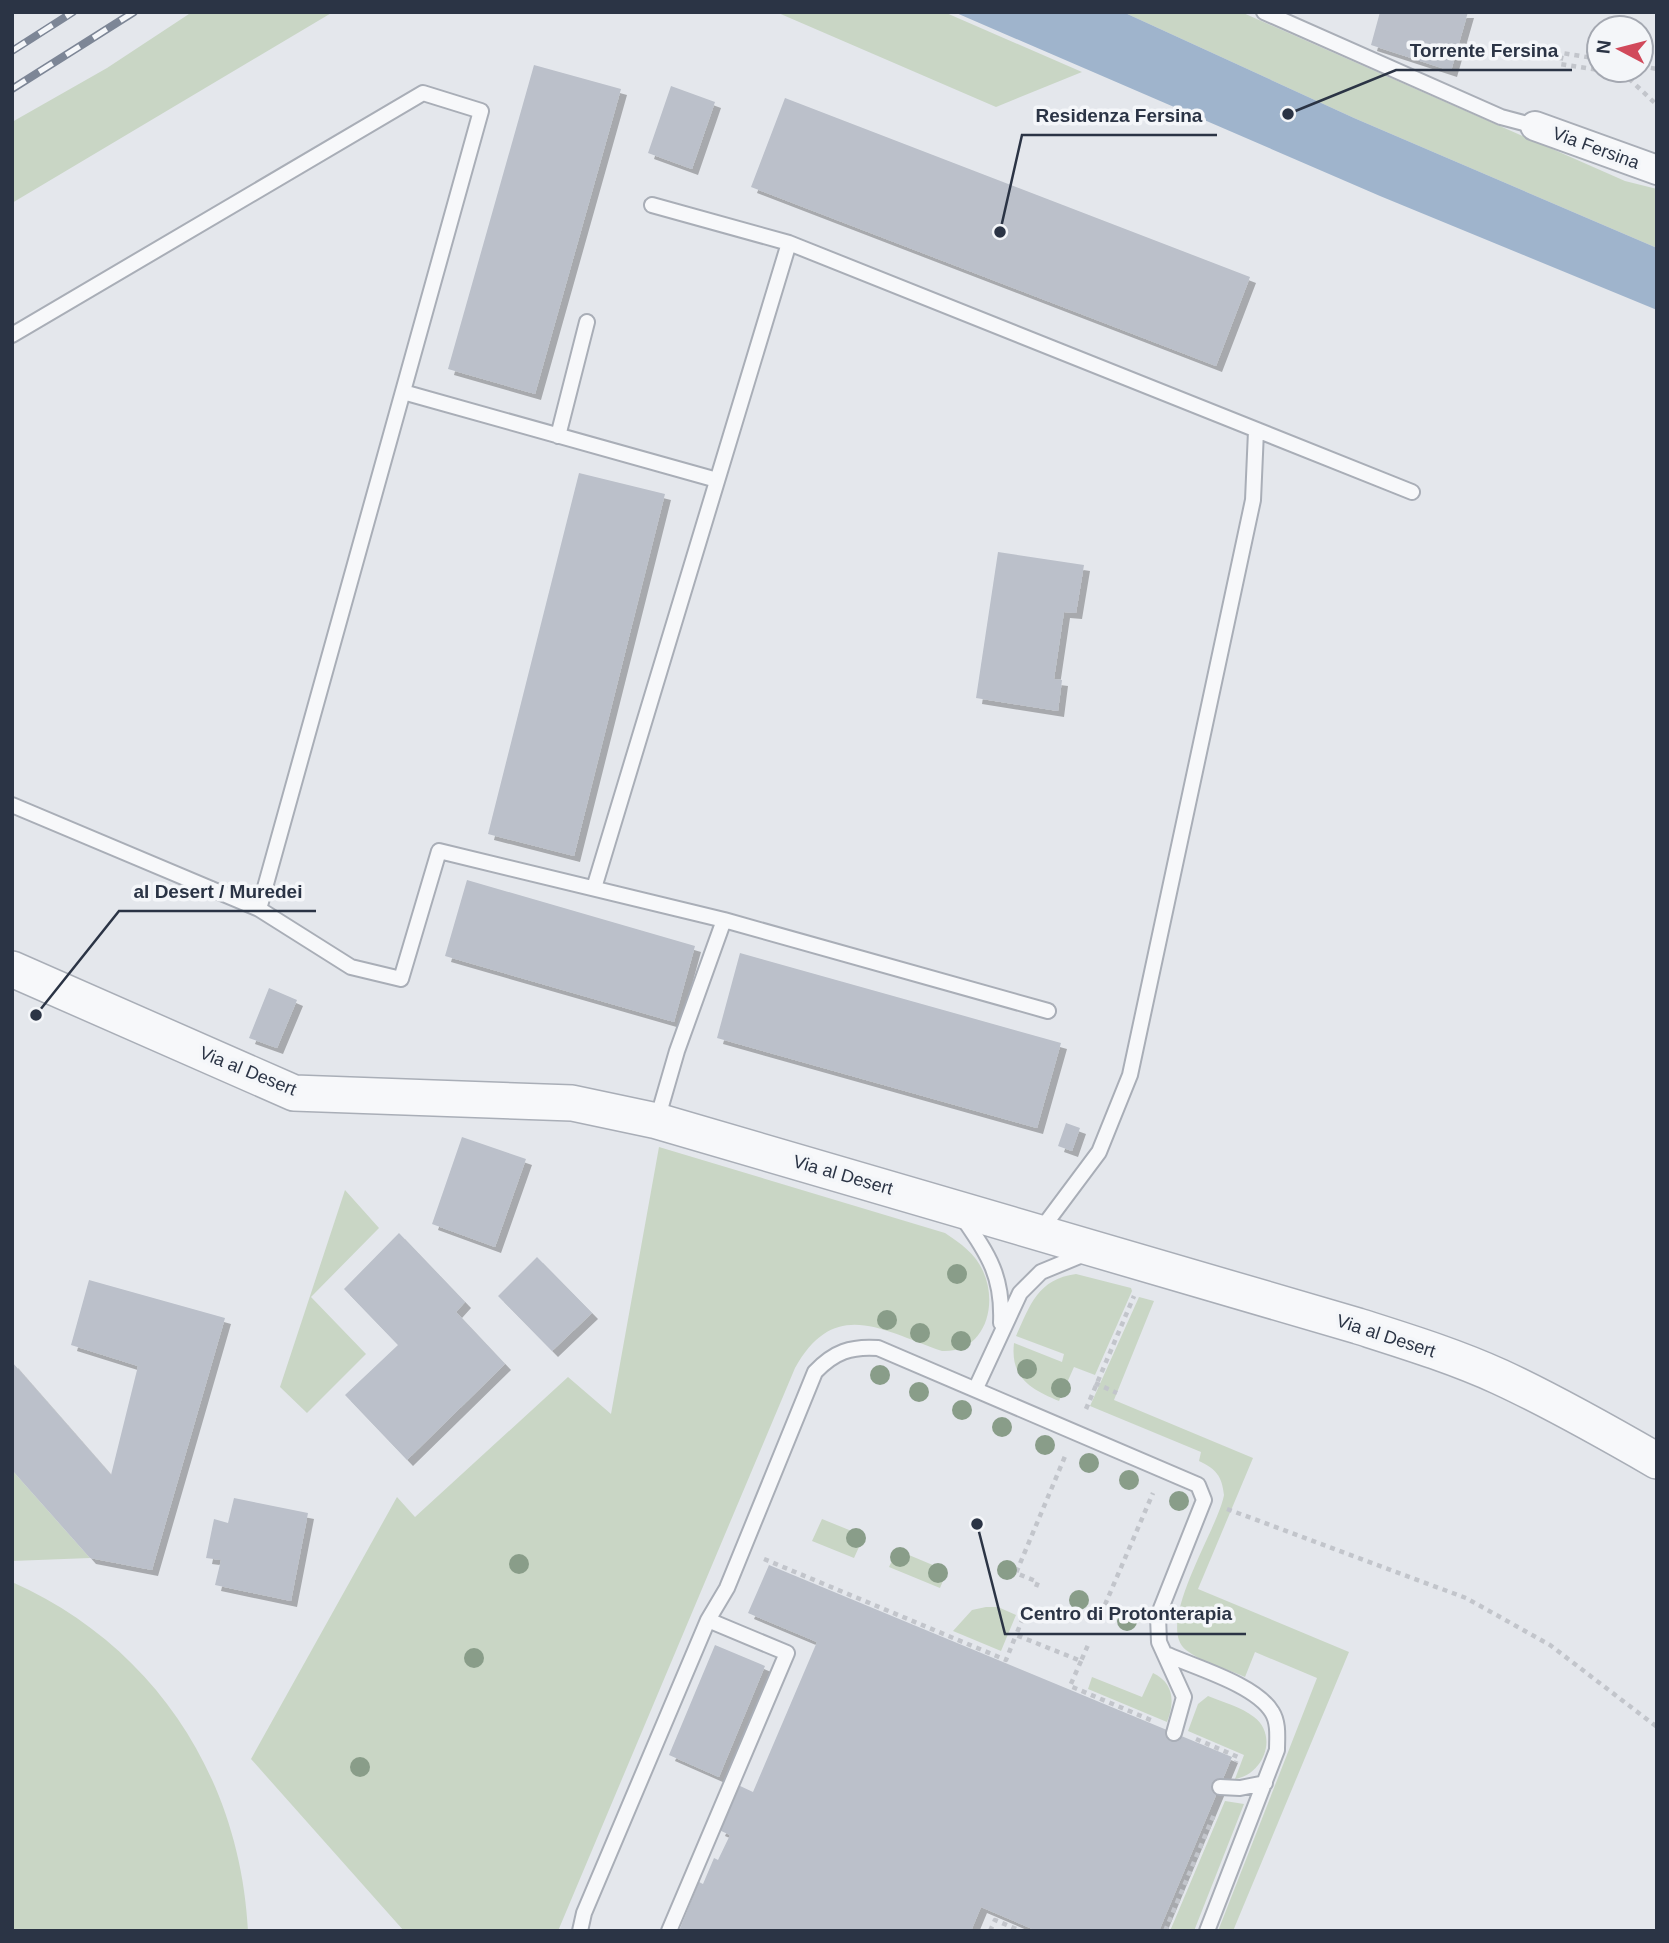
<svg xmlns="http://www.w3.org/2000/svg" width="1669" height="1943" font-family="Helvetica,sans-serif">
  <defs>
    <filter id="shadow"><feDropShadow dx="6" dy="6" stdDeviation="0" flood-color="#0004"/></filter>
  </defs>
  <rect width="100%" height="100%" fill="#e4e7ec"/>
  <!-- green -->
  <path fill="#c9d6c5" d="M192,12H333L12,203V122L107,68Z
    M776,12H944L1082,72L996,107Z
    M1123,12H1241L1625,181L1657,189V248L1354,118Z
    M659,1147L945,1233C961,1244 975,1253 983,1271C999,1306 984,1353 942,1351C883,1331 835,1296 795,1368L558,1931H404L251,1759L397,1497L415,1517L568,1377L611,1414Z
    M345,1190L379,1228L311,1297L366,1354L307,1413L280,1387Z
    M1076,1274L1131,1288L1132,1291L1095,1375L1074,1367L1059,1401C1031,1389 1010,1378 1014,1343L1062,1362L1064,1354L1016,1336C1030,1305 1038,1279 1076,1274Z
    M1139,1297L1154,1301L1114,1400L1253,1458L1198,1589L1349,1652L1233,1931H1218L1317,1678L1255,1652L1245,1677C1227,1669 1201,1662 1186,1650C1154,1625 1218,1529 1224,1495C1222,1476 1216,1469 1199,1461L1201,1452L1090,1406Z
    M12,1470L90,1558L12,1561Z
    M822,1519L864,1536L854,1558L812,1541Z
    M897,1550L947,1571L940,1588L889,1567Z
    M12,1582C154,1645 240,1777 248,1931H12Z
    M986,1607H998L1016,1615L1001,1651L953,1631L972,1610Z
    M1153,1673C1174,1683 1175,1702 1167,1722L1088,1689L1092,1677L1142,1697Z
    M1208,1696C1223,1702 1241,1707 1254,1717C1279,1736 1263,1775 1235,1779L1244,1755L1188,1731L1198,1704Z
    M1225,1801L1244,1804L1194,1931H1170Z"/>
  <!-- water -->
  <path fill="#9fb4cc" d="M954,12H1123L1354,118L1657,248V310L1380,196Z"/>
  <!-- building -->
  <path fill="#bbc0ca" filter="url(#shadow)" d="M1380,12H1468L1451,71L1371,45Z
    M534,65L621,89L535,394L448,369Z
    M671,86L715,102L692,169L648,153Z
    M785,98L1250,277L1216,366L751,187Z
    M579,473L665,494L574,856L488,834Z
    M998,552L1084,565L1076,613L1064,612L1054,679L1062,680L1058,711L976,698Z
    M467,880L695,946L674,1022L445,956Z
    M740,953L1061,1043L1037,1128L717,1038Z
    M269,988L297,1000L277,1048L249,1038Z
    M1066,1123L1080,1128L1072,1151L1058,1146Z
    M462,1137L526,1159L495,1247L432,1224Z
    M399,1233L465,1302L456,1312L505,1364L407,1460L345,1395L398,1345L344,1289Z
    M537,1257L592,1313L552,1351L498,1296Z
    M89,1280L225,1318L152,1570L90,1558L12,1470V1362L111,1475L138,1366L71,1345Z
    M234,1498L308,1513L291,1601L215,1585L221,1560L206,1558L214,1519L228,1523Z
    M769,1565L1232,1757L1159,1931H1037L981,1907L971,1931H679L699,1882L703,1884L714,1858L718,1860L730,1835L719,1830L738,1785L753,1792L817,1642L748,1613Z
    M715,1645L765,1666L719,1777L669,1755Z"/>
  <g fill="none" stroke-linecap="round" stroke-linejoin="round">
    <!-- service casing -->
    <g stroke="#a9aeb7" stroke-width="18">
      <path id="service" d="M1264,12L1501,117L1535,126
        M652,205L789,243L1412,492
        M12,335L423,93L481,111L259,909L12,805
        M403,392L717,480
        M558,436L587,322
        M594,888L789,243
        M259,909L351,967L401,979L439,851L724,920L1048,1011
        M657,1120L677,1051L724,920
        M963,1218C989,1256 1003,1276 1001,1323
        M1040,1231L1099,1152L1130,1075L1253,500L1256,431
        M976,1388L1020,1293L1041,1272L1087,1253
        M1168,1655C1197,1668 1256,1685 1272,1712C1279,1723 1277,1738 1277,1750L1207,1931
        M1220,1787L1240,1788L1265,1783
        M580,1931L584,1913L708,1620L727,1588L815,1372C834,1352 851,1346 878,1348L1198,1485L1204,1500L1158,1616L1159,1642L1184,1697L1174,1733
        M669,1931L787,1653L708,1620"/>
    </g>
    <!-- minor casing -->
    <g stroke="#a9aeb7" stroke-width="32">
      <path id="minor" d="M1535,126L1657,170"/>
    </g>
    <!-- tertiary casing -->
    <g stroke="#a9aeb7" stroke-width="38">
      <path id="tertiary" d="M12,969L294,1093L572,1103L657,1121L1358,1326C1405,1341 1454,1356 1500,1377C1554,1402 1605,1431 1657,1461"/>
    </g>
    <!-- path -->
    <path stroke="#c2c5cb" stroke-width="4.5" stroke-dasharray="5 5" stroke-linecap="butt" d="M1599,59L1562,53L1560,64L1624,74L1657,105
      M1641,66L1657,69
      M1095,1383L1117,1393
      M1086,1409L1134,1296
      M1227,1509L1466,1598L1550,1645L1657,1727
      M764,1559L1006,1660L1016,1635
      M1036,1587L1038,1582L1016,1573L1066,1454
      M1101,1614L1153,1493
      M1023,1618L1016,1635L1081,1661L1088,1645
      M1081,1661L1070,1686L1153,1721
      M1196,1739L1238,1757L1236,1762
      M990,1931L995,1920L1021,1931
      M1165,1931L1215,1812"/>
    <!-- service -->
    <use href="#service" stroke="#f7f8fa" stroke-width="14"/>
    <!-- minor -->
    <use href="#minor" stroke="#f7f8fa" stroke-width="28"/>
    <!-- tertiary -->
    <use href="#tertiary" stroke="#f7f8fa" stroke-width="35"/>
    <!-- rail casing -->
    <g stroke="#7d8696" stroke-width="8">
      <path id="rail" d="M12,51L73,12
        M12,89L134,12"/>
    </g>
    <!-- rail -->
    <use href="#rail" stroke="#f4f6f9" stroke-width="5" stroke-dasharray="16" stroke-linecap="butt"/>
  </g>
  <!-- trees -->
  <g fill="#899d89">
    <circle cx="957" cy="1274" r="10"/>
    <circle cx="887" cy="1320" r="10"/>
    <circle cx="920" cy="1333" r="10"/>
    <circle cx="961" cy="1341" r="10"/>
    <circle cx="1027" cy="1369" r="10"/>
    <circle cx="880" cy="1375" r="10"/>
    <circle cx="1061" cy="1388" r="10"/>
    <circle cx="919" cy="1392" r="10"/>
    <circle cx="962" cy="1410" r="10"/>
    <circle cx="1002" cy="1427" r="10"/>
    <circle cx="1045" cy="1445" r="10"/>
    <circle cx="1089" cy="1463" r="10"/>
    <circle cx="1129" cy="1480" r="10"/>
    <circle cx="1179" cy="1501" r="10"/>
    <circle cx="856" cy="1538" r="10"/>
    <circle cx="900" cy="1557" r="10"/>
    <circle cx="519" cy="1564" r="10"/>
    <circle cx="1007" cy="1570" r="10"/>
    <circle cx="938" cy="1573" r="10"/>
    <circle cx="1079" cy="1600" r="10"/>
    <circle cx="1127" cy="1621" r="10"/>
    <circle cx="474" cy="1658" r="10"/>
    <circle cx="360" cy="1767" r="10"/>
  </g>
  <g text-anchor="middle" stroke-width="7" stroke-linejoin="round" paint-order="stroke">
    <!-- street labels -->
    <g font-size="18" fill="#2b3445" stroke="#f4f6f9">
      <text transform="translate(1596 148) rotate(20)" y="6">Via Fersina</text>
      <text transform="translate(248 1071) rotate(22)" y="6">Via al Desert</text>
      <text transform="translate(843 1175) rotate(16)" y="6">Via al Desert</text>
      <text transform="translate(1386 1336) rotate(18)" y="6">Via al Desert</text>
    </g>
  </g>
  <!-- callouts -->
  <path fill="none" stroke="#2b3445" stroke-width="2.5" d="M1288 114L1396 70H1572M1000 232L1022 135H1217M36 1015L119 911H316M977 1524L1005 1634H1246"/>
  <g fill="#2b3445" stroke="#f4f6f9" stroke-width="2.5">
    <circle cx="1288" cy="114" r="7"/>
    <circle cx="1000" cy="232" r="7"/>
    <circle cx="36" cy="1015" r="7"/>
    <circle cx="977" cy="1524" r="7"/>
  </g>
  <g font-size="19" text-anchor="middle" font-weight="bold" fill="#2b3445" stroke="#f4f6f9" stroke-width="7" stroke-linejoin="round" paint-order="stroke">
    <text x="1484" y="57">Torrente Fersina</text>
    <text x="1119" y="122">Residenza Fersina</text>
    <text x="218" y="898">al Desert / Muredei</text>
    <text x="1126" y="1620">Centro di Protonterapia</text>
  </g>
  <!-- border -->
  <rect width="1669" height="1943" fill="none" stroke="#2b3445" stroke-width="28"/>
  <!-- north arrow -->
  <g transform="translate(1620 49) rotate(277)"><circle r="33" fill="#f4f6f9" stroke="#a4a8b1" stroke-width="2"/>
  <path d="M0-5L12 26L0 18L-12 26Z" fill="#d1495b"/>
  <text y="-10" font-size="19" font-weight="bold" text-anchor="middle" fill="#2b3445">N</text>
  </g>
</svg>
